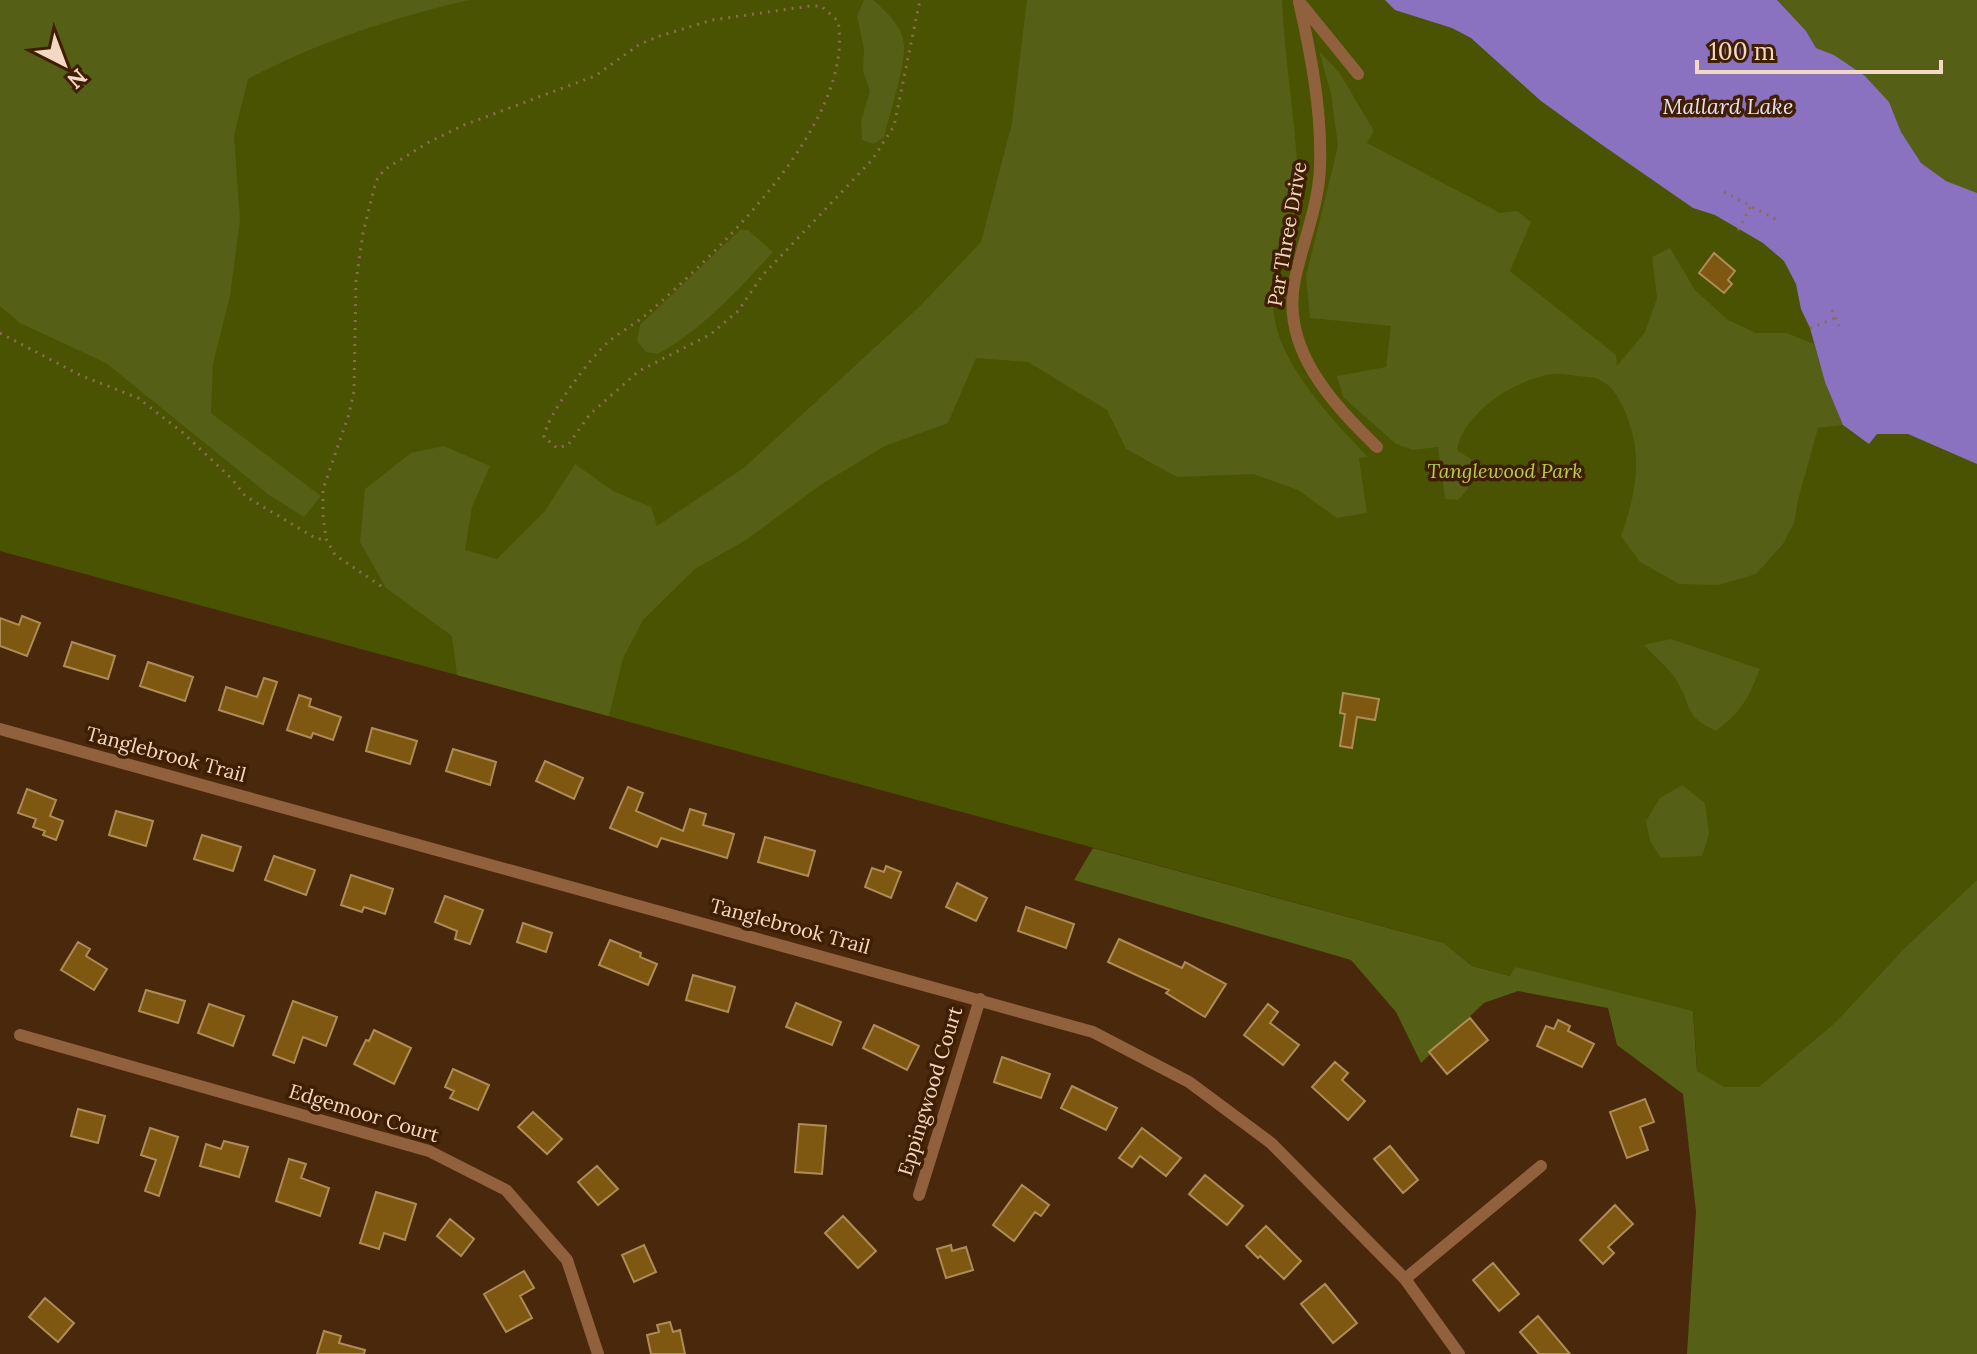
<svg xmlns="http://www.w3.org/2000/svg" width="1977" height="1354" font-family="Lora,serif">
  <rect width="100%" height="100%" fill="#4a280b"/>
  <!-- green -->
  <path fill="#4a5301" d="M0,0H1977V1354H1717L1693,1011L1510,976L1472,966L1444,943L0,551Z"/>
  <!-- forest -->
  <path fill="#555f15" d="M0,0H469C392,18 318,42 248,79L234,135L240,220L230,296L213,364L211,413L321,496L304,517L269,495L106,363L20,323L0,306Z
    M864,0H873C886,11 903,27 904,45C906,63 889,117 884,137L874,144L862,140L861,121L870,91L863,71L864,49L857,16Z
    M1027,0H1282C1285,68 1298,134 1299,202C1299,234 1278,265 1274,297C1267,353 1332,419 1368,457L1359,458L1367,513L1337,518L1298,490L1253,474L1177,477L1126,449L1107,410L1028,362L976,358L948,423L885,446L819,486L746,540L695,569L643,620L623,658L609,716L457,675L452,636L386,588L360,542L365,489L411,453L444,446L490,466L472,507L465,550L497,559L545,511L575,464L613,491L651,507L657,526L745,467L919,307L981,242L1012,123Z
    M1777,0H1977V193L1946,181L1921,163L1901,132L1889,102L1865,76L1834,55L1816,48L1806,31Z
    M1319,51L1339,72L1374,131L1367,143L1500,213L1517,211L1531,222L1510,271L1616,355L1617,366L1645,332L1657,298L1652,257L1670,248L1695,290L1728,320L1756,333H1787L1814,344L1825,382L1843,425L1818,428L1798,500L1794,523L1783,544L1756,574L1719,585L1679,584L1640,562L1621,536C1637,490 1644,453 1623,407C1618,396 1612,386 1600,380C1594,376 1584,377 1576,376C1569,375 1559,373 1552,374C1515,380 1464,412 1457,450L1475,462L1467,490L1458,500L1445,499L1438,447L1413,450L1396,444L1343,397L1337,376L1386,367L1391,326L1310,318L1306,276L1338,146L1331,94Z
    M740,230H748L773,252C738,290 703,329 658,354L646,352L637,341L640,325Z
    M1671,639L1760,669C1748,699 1742,711 1716,731C1683,715 1693,709 1678,683C1671,669 1654,657 1644,645Z
    M1682,785L1705,803L1709,834L1702,856L1661,858L1650,841L1646,821L1660,798Z
    M1093,848L1444,943L1472,966L1510,976L1516,967L1693,1011L1697,1071L1724,1087H1759L1836,1022L1904,949L1977,880V1354H1687L1696,1212L1683,1094L1617,1045L1608,1008L1518,991L1484,1003L1421,1063L1396,1012L1351,960L1074,880Z"/>
  <!-- water -->
  <path fill="#8a72c1" d="M1385,0H1777L1806,31L1816,48L1834,55L1865,76L1889,102L1901,132L1921,163L1946,181L1977,193V464L1908,434H1877L1869,444L1843,425L1825,382L1810,328L1801,309L1796,284L1784,261L1763,243L1715,215L1693,208L1595,140L1541,101L1471,38L1452,28L1395,10Z"/>
  <!-- building -->
  <path fill="#7e5811" stroke="#ae8c58" stroke-width="2" d="M1714,253L1735,271L1728,280L1732,284L1724,293L1699,273Z
    M22,616L40,623L27,656L0,646V618L19,625Z
    M72,642L115,656L108,679L64,666Z
    M148,662L193,677L185,701L140,686Z
    M264,678L277,682L263,724L219,710L226,687L257,697Z
    M1343,693L1379,699L1375,720L1357,717L1352,748L1340,746L1345,714L1340,713Z
    M299,695L311,699L309,706L341,717L333,740L313,733L311,738L287,730Z
    M372,728L417,741L410,764L366,751Z
    M453,749L496,762L490,785L446,771Z
    M545,761L583,778L574,799L536,781Z
    M628,787L643,793L636,811L683,831L690,809L706,814L703,825L734,834L727,858L661,838L657,847L610,828Z
    M27,789L56,800L50,816L63,821L56,840L43,835L45,831L33,827L36,819L18,813Z
    M116,811L153,821L146,846L109,835Z
    M202,835L241,847L233,871L194,859Z
    M765,837L815,851L808,876L758,862Z
    M274,856L315,870L306,895L265,880Z
    M886,866L901,872L891,898L865,887L872,868L884,872Z
    M351,875L393,889L385,914L364,907L362,912L341,905Z
    M957,883L987,898L976,921L946,907Z
    M445,896L483,910L470,944L455,939L457,931L435,922Z
    M1026,907L1074,924L1066,948L1018,931Z
    M523,923L552,933L546,952L517,942Z
    M1119,939L1182,968L1185,962L1226,984L1205,1017L1166,993L1169,990L1108,962Z
    M610,940L641,953L640,957L657,964L648,985L599,965Z
    M78,942L90,949L86,956L107,969L94,990L61,970Z
    M693,975L735,987L728,1012L686,1000Z
    M146,990L185,1001L178,1023L139,1011Z
    M293,1001L337,1017L326,1046L303,1037L294,1063L273,1055Z
    M796,1003L841,1022L832,1045L786,1027Z
    M209,1004L244,1016L233,1046L198,1033Z
    M1268,1004L1278,1012L1270,1023L1299,1045L1283,1065L1244,1035Z
    M1470,1018L1488,1040L1447,1074L1429,1052Z
    M1558,1020L1570,1026L1568,1031L1594,1044L1582,1067L1537,1046L1546,1026L1554,1029Z
    M874,1025L919,1046L907,1070L863,1048Z
    M374,1030L411,1048L394,1084L354,1064L366,1040L369,1041Z
    M1002,1057L1050,1074L1041,1098L994,1082Z
    M1335,1062L1348,1073L1342,1080L1365,1101L1348,1120L1312,1087Z
    M453,1069L489,1085L478,1110L450,1098L454,1091L445,1087Z
    M1072,1086L1117,1108L1106,1130L1061,1108Z
    M1645,1099L1654,1122L1640,1127L1648,1150L1627,1158L1610,1112Z
    M78,1109L105,1116L98,1143L71,1136Z
    M533,1112L562,1139L547,1154L518,1127Z
    M799,1124L826,1126L822,1174L795,1172Z
    M150,1128L178,1137L159,1196L145,1191L156,1160L141,1155Z
    M1142,1128L1181,1158L1166,1176L1140,1156L1132,1167L1119,1158Z
    M224,1141L248,1147L239,1177L200,1166L206,1144L221,1149Z
    M1390,1146L1418,1180L1403,1193L1374,1159Z
    M289,1159L306,1164L301,1178L329,1188L320,1216L276,1201Z
    M597,1166L618,1189L598,1205L578,1182Z
    M1205,1175L1243,1206L1227,1225L1189,1194Z
    M1022,1185L1049,1205L1041,1216L1035,1212L1014,1241L993,1225Z
    M376,1192L416,1204L405,1240L384,1233L379,1249L360,1243Z
    M1615,1205L1633,1224L1608,1247L1614,1253L1603,1264L1580,1240Z
    M843,1216L876,1251L858,1268L825,1233Z
    M450,1219L474,1239L461,1256L437,1236Z
    M1266,1226L1301,1261L1284,1279L1260,1256L1258,1258L1246,1246Z
    M644,1245L656,1272L634,1282L622,1255Z
    M951,1245L952,1251L966,1247L973,1270L946,1278L937,1249Z
    M1493,1263L1519,1294L1499,1311L1473,1280Z
    M524,1271L534,1288L520,1296L532,1318L506,1332L484,1294Z
    M1325,1284L1357,1323L1333,1343L1301,1304Z
    M45,1298L74,1323L58,1342L29,1317Z
    M1538,1316L1570,1354H1539L1520,1332Z
    M670,1322L673,1332L680,1330L685,1354H651L647,1335L659,1332L657,1325Z
    M324,1331L341,1336L339,1343L365,1350L364,1354H317Z"/>
  <g fill="none" stroke-linecap="round" stroke-linejoin="round">
    <!-- path -->
    <path stroke="#8b6c52" stroke-width="3" stroke-dasharray="2 6" stroke-linecap="butt" d="M1724,192L1777,220
      M1738,230L1751,206
      M1832,310L1839,326
      M1810,328L1835,318
      M0,333L80,375L138,398L182,432L232,479L245,496L317,539H326
      M381,586L335,555L326,539L323,515V489L349,414L354,391L356,281L363,233L376,181L384,170L429,142L464,125L595,76L640,44L660,36L712,20L810,6H821L838,21C856,122 717,253 647,314C635,324 620,332 608,342C591,357 546,416 544,437L557,448L568,445L590,414L639,371L711,334L738,311L762,276L872,160L894,126L920,0"/>
    <!-- minor -->
    <path stroke="#91613d" stroke-width="12" d="M1299,2C1311,54 1322,112 1320,166C1319,205 1303,241 1295,279C1280,348 1331,402 1377,447
      M1302,5L1358,74
      M0,729L1093,1032L1189,1082L1271,1143L1405,1279L1459,1354
      M20,1035L429,1151L506,1190L567,1260L598,1354
      M919,1195L980,999
      M1405,1279L1541,1166"/>
  </g>
  <g text-anchor="middle" stroke-width="7" stroke-linejoin="round" paint-order="stroke">
    <!-- street labels -->
    <g font-size="20" fill="#f3d8c4" stroke="#3f1e01">
      <text transform="translate(1287 234) rotate(-80)" y="7">Par Three Drive</text>
      <text transform="translate(166 754) rotate(15)" y="7">Tanglebrook Trail</text>
      <text transform="translate(790 926) rotate(15)" y="7">Tanglebrook Trail</text>
      <text transform="translate(930 1091) rotate(-73)" y="7">Eppingwood Court</text>
      <text transform="translate(364 1113) rotate(17)" y="7">Edgemoor Court</text>
    </g>
    <!-- park labels -->
    <g font-size="20" font-style="italic" fill="#b9cc50" stroke="#3f1e01">
      <text x="1505" y="478">Tanglewood Park</text>
    </g>
    <!-- water labels -->
    <g font-size="22" font-style="italic" fill="#e5e0f6" stroke="#3f1e01">
      <text x="1728" y="114">Mallard Lake</text>
    </g>
  </g>
  <!-- north arrow -->
  <g transform="translate(64 64) rotate(138)" stroke="#3f1e01" stroke-width="6" paint-order="stroke">
  <path d="M0-6L14 30L0 20L-14 30Z" fill="#f3d8c4"/>
  <text y="-12" font-size="22" font-weight="bold" text-anchor="middle" fill="#f3d8c4">N</text>
  </g>
  <!-- scale -->
  <path d="M1697 60v12h244v-12" fill="none" stroke="#f3d8c4" stroke-width="4"/>
  <text x="1709" y="60" font-size="24" fill="#f3d8c4" stroke="#3f1e01" stroke-width="6" paint-order="stroke">100 m</text>
</svg>
